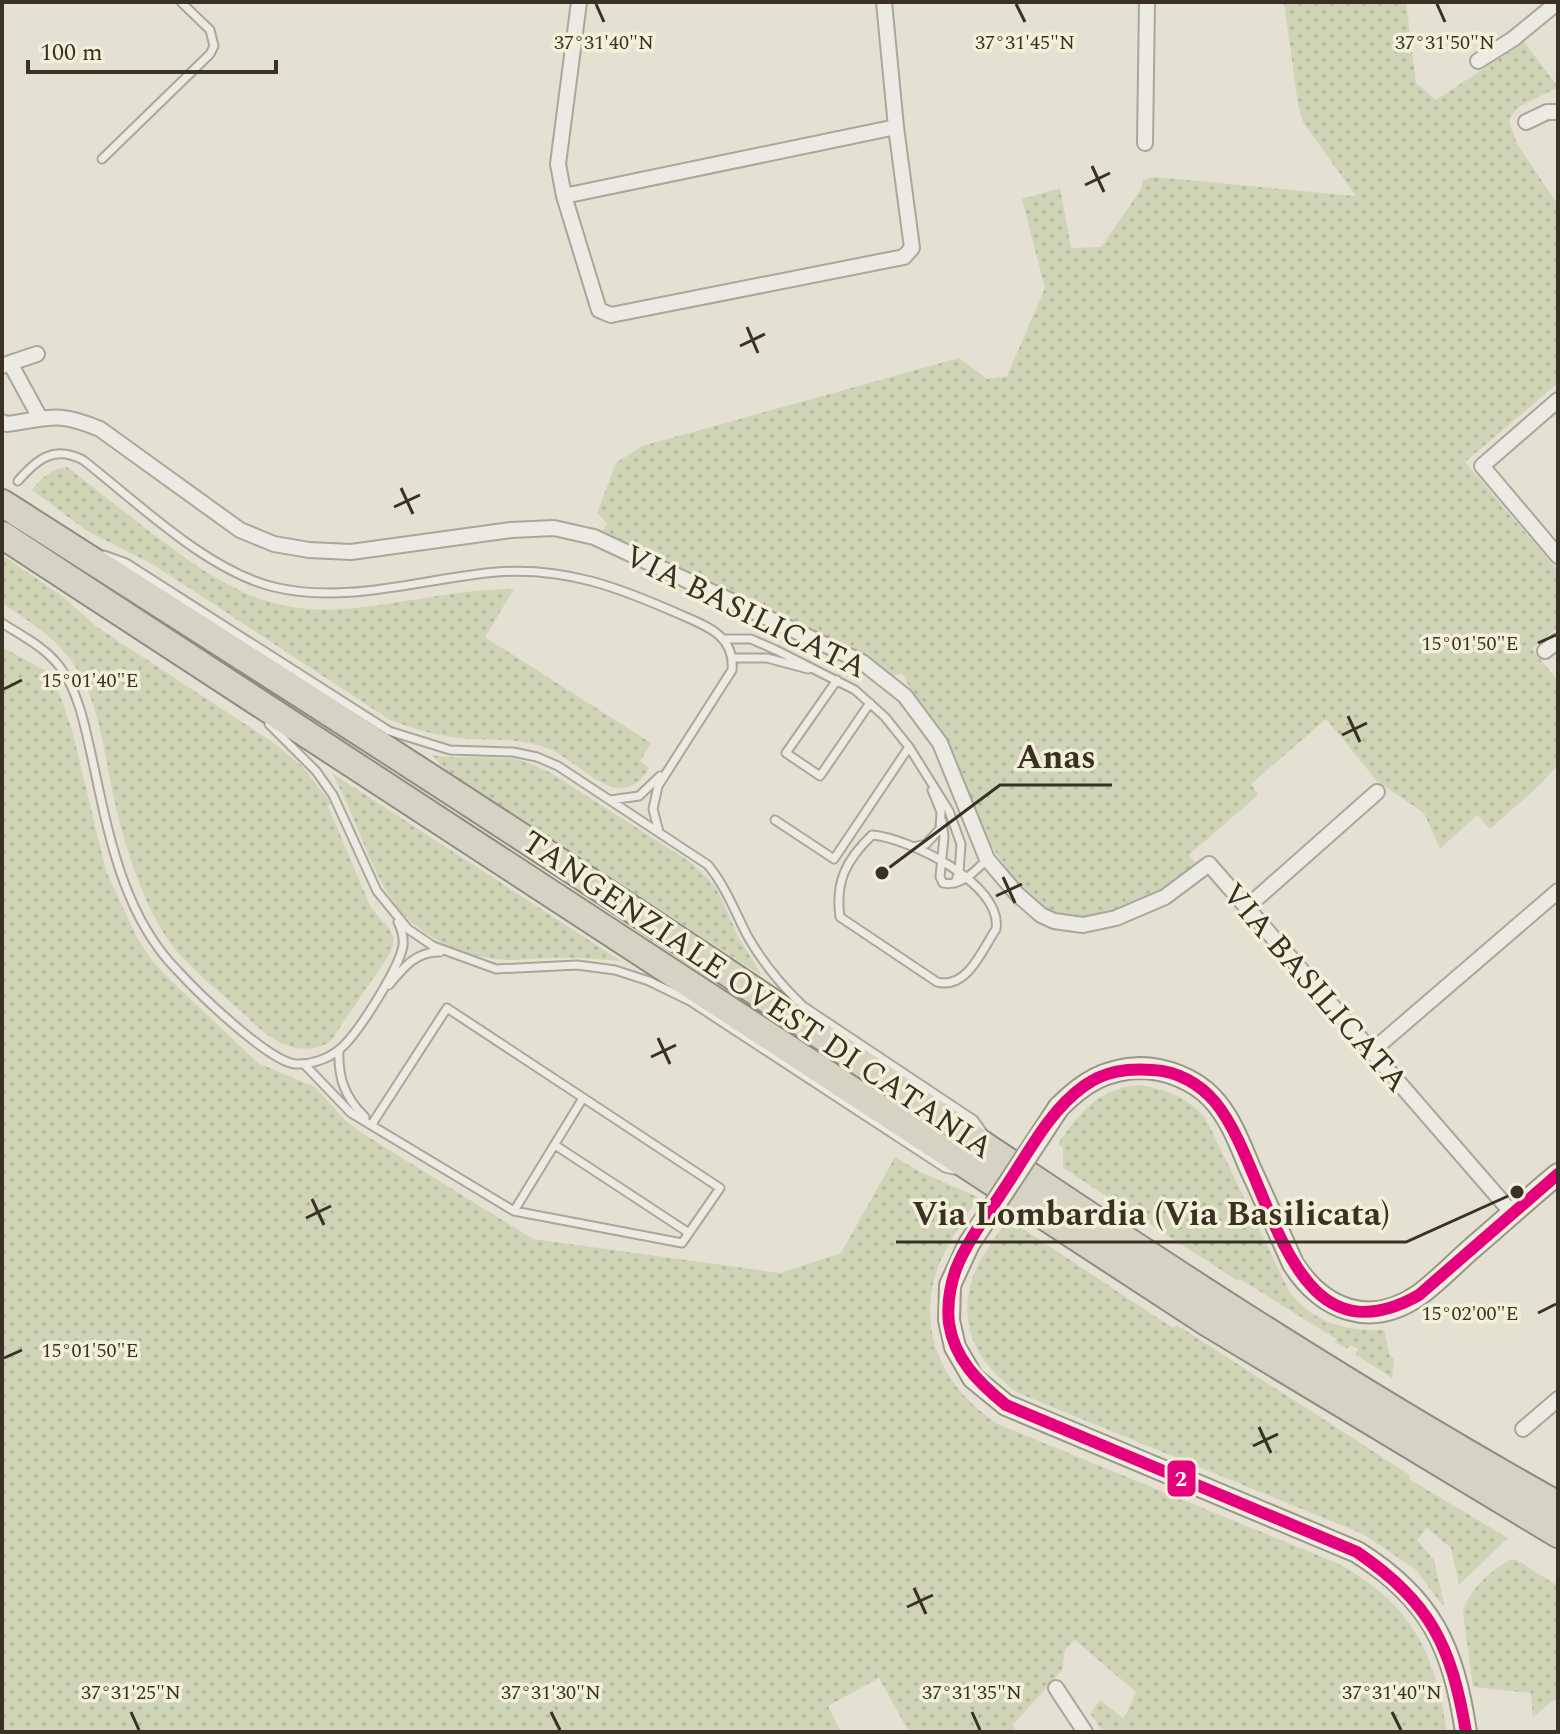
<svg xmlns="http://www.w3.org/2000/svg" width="1560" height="1734" font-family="Spectral,serif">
  <defs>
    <pattern id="grass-dots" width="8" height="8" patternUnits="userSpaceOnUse" patternTransform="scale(2)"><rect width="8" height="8" fill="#cfd4b6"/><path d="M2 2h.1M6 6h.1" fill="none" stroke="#b2b69c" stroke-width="1.8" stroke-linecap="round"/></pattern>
  </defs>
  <rect width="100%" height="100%" fill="#e4e1d2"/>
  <!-- grass -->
  <path fill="url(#grass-dots)" d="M1284,2H1406L1416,83L1436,100L1524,42L1558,87L1517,108L1509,121L1517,144L1558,205V383L1465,462L1558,571V627L1532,649L1558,681V764L1541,784L1490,829L1477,815L1440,849L1424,813L1377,781L1326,719L1251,784L1258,795L1189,855L1198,866C1165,890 1108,928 1064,918C1032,910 1000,863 986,835C968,803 958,767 941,735C930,713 912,695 902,673L893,676L861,653L601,533L607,523L597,513L616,463L642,446L959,358L987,379L1007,376L1045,288L1022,199L1060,188L1071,248L1101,247L1140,191L1143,180L1154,177L1356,196L1303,122L1298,104Z
    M67,467C96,490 125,512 154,535C214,580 264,615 343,609C400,605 456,589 514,589L485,637L651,743L640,761L649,768C642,779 634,788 620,788C598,788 570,757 549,749C522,738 497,740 469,739C441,737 416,730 390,720L154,565L87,531L32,490C42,478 50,469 67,467Z
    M2,555L62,596L97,627L271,741L302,766L331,803L328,806L371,908L389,928L394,939L391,952L330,1042C295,1060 270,1039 245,1015C224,996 201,977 182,957C146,919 124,845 113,795C105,757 101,717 84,682C67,645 35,625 2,603Z
    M2,647L46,671L57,687L72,730L106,871L137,938L151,959L167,977L258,1063L315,1087L346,1121L365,1135L533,1239L780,1273L841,1253L895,1157L920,1172L978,1197C963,1223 941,1251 934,1280C919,1341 949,1392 998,1424L1337,1563C1411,1603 1435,1651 1447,1732H1103L1090,1713L1100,1700L1124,1719L1136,1692L1075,1640L1065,1649L1062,1670L1013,1725L1016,1731L1014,1732H909L879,1678L828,1706L841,1732H2Z
    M431,755C459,759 487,756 515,759C527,761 540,768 551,773L693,864L709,879L717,890L740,940L762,976L447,771Z
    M332,773L621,961C605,960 588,958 572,958C551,957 531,960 510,960C461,959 411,934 386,891C365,853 353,811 332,773Z
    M1139,1085C1166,1089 1186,1097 1205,1117L1289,1291C1314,1323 1344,1331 1384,1330L1390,1356L1394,1359L1392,1378L1355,1354L1358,1349L1350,1345L1347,1349L1335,1342L1336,1339L1240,1279L1238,1281L1063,1168V1148L1058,1144C1080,1112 1098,1089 1139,1085Z
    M1008,1219L1173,1328L1177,1325L1410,1475L1409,1479L1508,1538L1459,1585L1451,1548L1427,1528L1417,1540L1434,1560L1444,1603L1442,1605L1415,1569L1363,1534L1018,1393C979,1364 957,1329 972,1279C979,1258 996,1237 1008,1219Z
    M1510,1560H1517L1558,1586V1697L1533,1717L1531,1693L1473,1687L1463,1613C1466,1593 1492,1569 1510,1560Z"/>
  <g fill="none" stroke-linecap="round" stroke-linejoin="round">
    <!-- lane casing -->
    <g stroke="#aaa79a" stroke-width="11">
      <path id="lane" d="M102,159L210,54L214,46L210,30L181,2
        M18,481C37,459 54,445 83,460C137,502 207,571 274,587C347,605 424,578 497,572C565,567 618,587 679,614C706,626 735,635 732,670L658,786L653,809L659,832
        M104,555L126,563L389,731L450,750L513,752L537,757L558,766L708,865C726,887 735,912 748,937C763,963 781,985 803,1006L974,1120L984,1134
        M2,623C22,636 45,647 60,667C79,693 85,727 92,758C108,831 122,914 177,970C198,993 267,1060 295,1064C311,1065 328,1059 340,1049C358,1034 399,968 403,946C404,937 402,930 398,922
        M724,639H751L776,650L855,690L885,717L909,747L949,811L961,844L959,872L955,883
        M733,658H767L808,669
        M837,680L786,753L820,776L870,703
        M269,724L316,771L333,795L377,891L408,929L433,946L496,969L577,965L615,970L649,981L690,1001L945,1168L954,1170
        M610,800L639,796L660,776
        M775,820L834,859L909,747
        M942,821L944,837L940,877L943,883C960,887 976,871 987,859
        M872,835C909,838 1003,884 996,929C982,950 967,990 937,982L840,917C835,882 846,860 872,835Z
        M913,847L926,844L940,829L941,812L932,790
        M389,985C403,968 416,951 440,952
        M339,1051C338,1078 345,1098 365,1117
        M304,1064L351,1113L514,1211L682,1243L720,1188L447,1008L372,1124
        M555,1145L689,1233
        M514,1211L583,1098"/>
    </g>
    <!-- street casing -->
    <g stroke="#aaa79a" stroke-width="18">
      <path id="street" d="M579,2L558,164L564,196L599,310L611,315L904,257L912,248L896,127L884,2
        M1478,61L1513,39L1558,2
        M1526,122L1547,112H1558
        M1145,143L1147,2
        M564,196L896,127
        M10,363L37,354
        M2,366L10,363L40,418
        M1558,400L1482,466L1558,556
        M2,422L7,424C51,418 57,411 100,429L240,530L274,544L309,550L351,552L511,530L554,528L594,537L862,662L905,696L940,743L987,859L1017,894L1041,915L1054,921L1083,925L1116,918L1165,897L1209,864L1512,1213
        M1545,651L1558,641
        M1247,907L1377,792
        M1372,1051L1558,891
        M1523,1429L1558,1399
        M1056,1688L1085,1732"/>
    </g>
    <!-- secondary casing -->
    <g stroke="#9a968a" stroke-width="24">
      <path id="secondary" d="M1059,1107C1083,1083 1105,1069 1140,1068C1165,1068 1194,1079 1212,1098C1230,1117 1240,1144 1250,1168C1265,1200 1279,1232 1293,1264C1323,1310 1370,1329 1419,1295C1437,1282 1453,1265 1470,1250C1499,1225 1528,1199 1558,1174
        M969,1244L950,1285L949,1320L955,1347L973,1378L1006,1405L1357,1552C1432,1599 1453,1647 1466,1732"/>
    </g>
    <!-- highway casing -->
    <g stroke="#8f8c81" stroke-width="30">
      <path id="highway" d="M2,503C245,658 488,813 728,973C1001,1156 1271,1345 1558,1505
        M2,535L1208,1323L1558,1534"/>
    </g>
    <!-- lane -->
    <use href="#lane" stroke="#ecebe3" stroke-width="7"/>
    <!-- street -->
    <use href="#street" stroke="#ecebe3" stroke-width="14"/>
    <!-- secondary -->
    <use href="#secondary" stroke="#ecebe3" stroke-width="20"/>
    <!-- highway -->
    <use href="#highway" stroke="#d6d3c4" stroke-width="26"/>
    <!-- secondary-bridge casing -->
    <g stroke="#9a968a" stroke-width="24" stroke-linecap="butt">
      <path id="secondary-bridge" d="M969,1244L1059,1107"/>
    </g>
    <!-- secondary-bridge -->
    <use href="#secondary-bridge" stroke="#ecebe3" stroke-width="20"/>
    <!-- bus-1 casing -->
    <g stroke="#f3f0da" stroke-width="18">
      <path id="bus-1" d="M1466,1732C1451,1645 1431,1603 1357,1552L1006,1405C979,1383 954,1359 949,1323C947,1305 950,1286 956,1269C968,1239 989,1213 1006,1186C1029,1152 1049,1111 1084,1086C1105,1071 1127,1068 1153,1070C1177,1071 1200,1084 1215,1102C1272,1170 1285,1371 1419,1295L1558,1174"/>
    </g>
    <!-- bus-1 -->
    <use href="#bus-1" stroke="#e5007d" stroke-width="12"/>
  </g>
  <!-- ticks -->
  <path fill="none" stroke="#393123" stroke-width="3" d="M596,4L604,22M1016,4L1025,22M1437,4L1445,22M1092,166L1104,192M1085,185L1110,173M747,327L758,353M740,346L765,334M401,488L413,514M394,507L420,495M1538,643L1556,635M4,689L22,680M1348,716L1360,742M1342,735L1367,723M1003,877L1015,903M996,896L1022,884M658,1038L670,1064M651,1057L676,1045M312,1199L324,1225M306,1218L331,1206M1538,1313L1556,1304M4,1358L22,1350M1259,1427L1271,1453M1253,1446L1278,1434M914,1588L926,1614M907,1607L933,1595M131,1712L139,1730M551,1712L560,1730M972,1712L980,1730M1392,1712L1401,1730"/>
  <g text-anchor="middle" stroke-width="7" stroke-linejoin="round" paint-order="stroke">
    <!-- street labels -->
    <g font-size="32" fill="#393123" stroke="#f3f0da">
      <text transform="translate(746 611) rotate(26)" y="11">VIA BASILICATA</text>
      <text transform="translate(1316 987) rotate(49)" y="11">VIA BASILICATA</text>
      <text transform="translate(758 994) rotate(34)" y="11">TANGENZIALE OVEST DI CATANIA</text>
    </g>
  </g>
  <g font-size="20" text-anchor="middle" fill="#393123" stroke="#f3f0da" stroke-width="7" stroke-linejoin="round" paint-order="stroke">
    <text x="604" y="49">37°31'40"N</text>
    <text x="1025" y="49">37°31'45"N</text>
    <text x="1445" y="49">37°31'50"N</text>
    <text x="1470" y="650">15°01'50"E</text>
    <text x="90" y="687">15°01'40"E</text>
    <text x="1470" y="1320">15°02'00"E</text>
    <text x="90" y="1357">15°01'50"E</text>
    <text x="131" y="1699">37°31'25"N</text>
    <text x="551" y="1699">37°31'30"N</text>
    <text x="972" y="1699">37°31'35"N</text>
    <text x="1392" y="1699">37°31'40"N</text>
  </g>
  <!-- callouts -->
  <path fill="none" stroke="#393123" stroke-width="3" d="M882 873L1000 785H1112M1517 1192L1406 1242H896"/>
  <g fill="#393123" stroke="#f3f0da" stroke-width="3">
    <circle cx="882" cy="873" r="8"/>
    <circle cx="1517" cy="1192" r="8"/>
  </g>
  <g font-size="34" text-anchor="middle" font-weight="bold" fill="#393123" stroke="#f3f0da" stroke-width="7" stroke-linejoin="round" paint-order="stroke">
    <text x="1056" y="768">Anas</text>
    <text x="1151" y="1225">Via Lombardia (Via Basilicata)</text>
  </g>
  <rect stroke="#f3f0da" stroke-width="3" x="1166" y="1459" width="31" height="39" rx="8" fill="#e5007d"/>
  <g font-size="22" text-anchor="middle" font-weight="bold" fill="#fff">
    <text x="1181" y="1486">2</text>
  </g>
  <!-- border -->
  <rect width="1560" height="1734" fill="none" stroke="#393123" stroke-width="8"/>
  <!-- scale -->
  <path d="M28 60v12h248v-12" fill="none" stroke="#393123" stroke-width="4"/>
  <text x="40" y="60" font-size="24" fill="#393123" stroke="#f3f0da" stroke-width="6" paint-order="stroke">100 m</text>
</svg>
